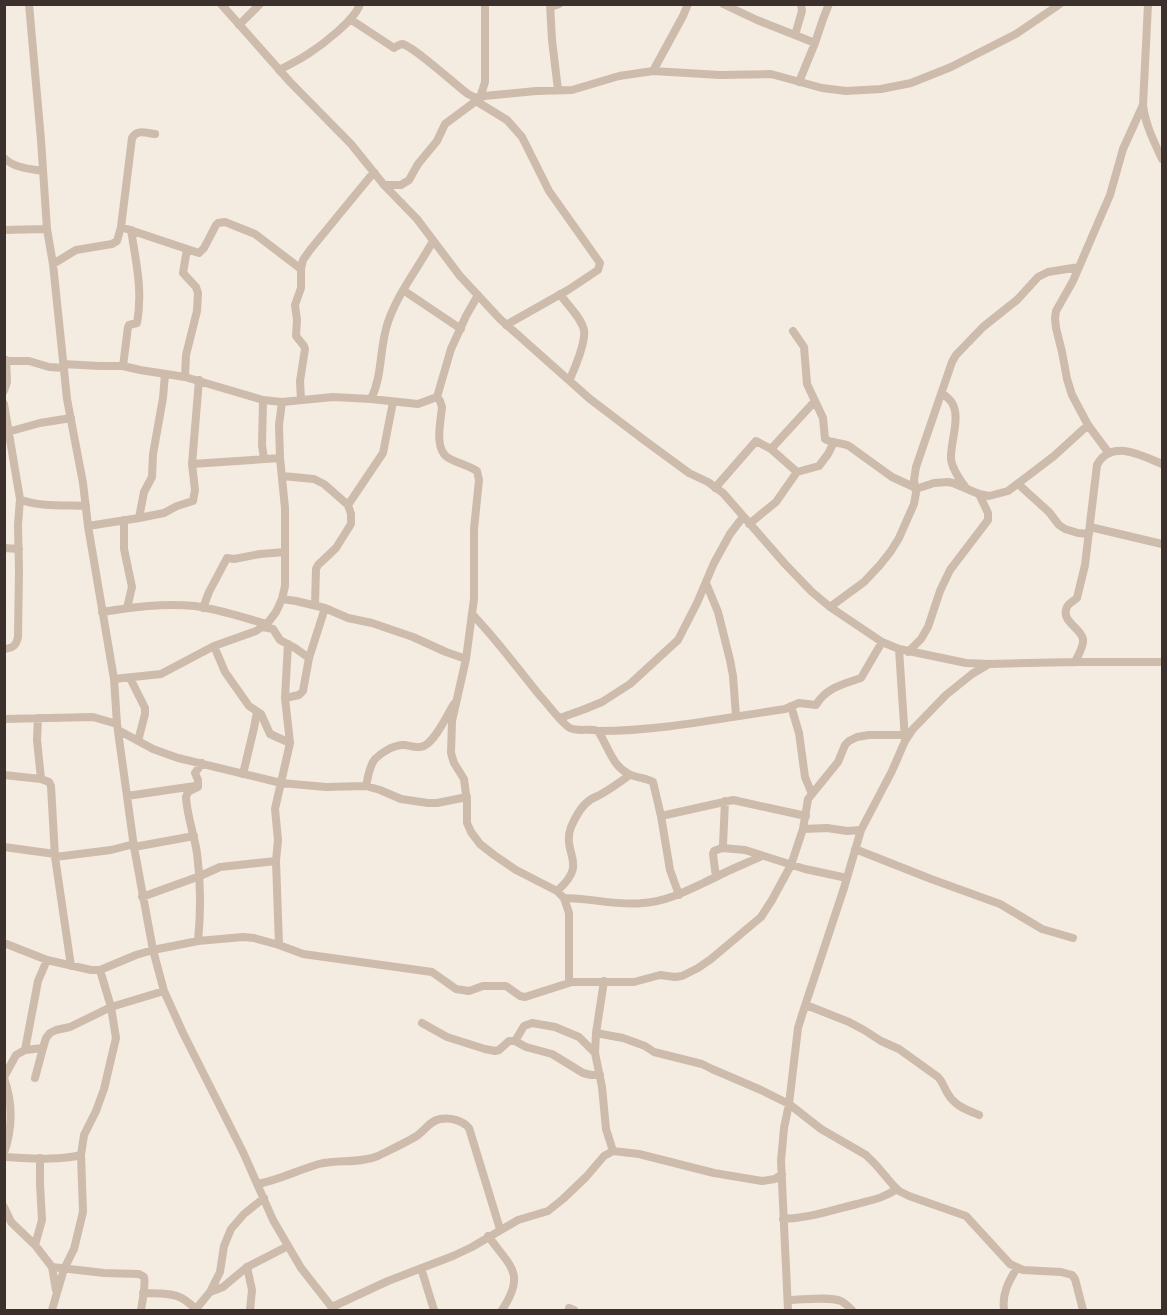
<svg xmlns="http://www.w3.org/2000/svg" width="1167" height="1315" font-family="'Fira Sans Condensed',sans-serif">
  <rect width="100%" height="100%" fill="#f4ebe1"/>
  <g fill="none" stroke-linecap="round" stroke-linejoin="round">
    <!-- minor -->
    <path stroke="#cdbbac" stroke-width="8" d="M29,4L41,140L47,229L53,264L67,399L83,483L88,526L114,679L117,724L134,847L153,950L164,991L183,1033L243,1152L273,1220L301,1268L334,1310
      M221,4L290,82L351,144L384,185L417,219L460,276L500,319L590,399L644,440L689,473L708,482L723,493L785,564L812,592L830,607L882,642L899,649L966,663L989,664L1075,662H1162
      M550,4L552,40L558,90
      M723,4L757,20L815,43
      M1148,4L1143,105C1145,124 1154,142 1162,159
      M551,7L559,4
      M350,19L394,48C395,47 401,44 402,44C412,45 457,86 468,94L474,97L480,98L485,82V4
      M239,25L260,4
      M795,35L802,11L801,4
      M279,70C289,65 299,60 308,54C322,45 355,20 360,4
      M653,71L683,16L688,4
      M799,82L815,43L823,19L829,4
      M476,101L507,120L522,137L549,191L600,263L598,270L568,290L506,325
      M4,158C14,168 30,169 43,171
      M384,185H401L409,180L418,164L437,141L445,124L480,98L484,96L536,91L572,90L619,76L653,71L720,75L771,74L822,88L846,91L881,89L911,83L951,67L1016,34L1060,4
      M121,227L199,253L204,248L216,225L218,223L225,222L255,234L301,269
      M4,230L47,229
      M53,264L76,250L112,244L117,241L121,227L132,138C137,129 146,133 155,134
      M403,290L461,329
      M560,294C567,305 581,317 584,330C586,341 575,368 570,379
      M793,331L804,347L807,384L823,418L825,439C832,444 841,442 849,446L892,477L916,488
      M4,361H29L49,367L64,368
      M63,364L99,366H123L140,370L185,377L263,400L282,402L333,397L371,399L418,404L437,397L451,349L466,316L478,295
      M123,366L128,327L129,325L137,323C143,291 136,262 131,230
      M185,377L186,355L197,311L198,293L196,287L183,273L187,249
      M4,391L7,382L6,360
      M942,393C945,396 950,399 952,403C961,417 950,443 951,459C952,469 960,480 966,488
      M437,397L440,401L442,407C441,420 434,448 447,457C456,463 468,465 477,471L479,480L474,529V599L466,659L452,721L451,753L454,763L464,779L467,802V823L471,832L480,844L494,855L516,870L557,891L564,898L569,913V982
      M371,399C383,375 379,348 388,322C398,293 418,268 433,241
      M263,400L262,445L264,459
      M301,400L300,381L305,349L304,346L296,336L297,320L295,305L301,288V269L303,260L310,250L374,172
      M4,404L20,499C35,507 68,505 86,506
      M4,433L40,423L71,418
      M771,449L815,401
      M1108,452L1088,425L1072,395L1067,379L1062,352L1056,328L1055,318L1056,311L1073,281L1110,195L1123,149L1143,105
      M192,464L280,458
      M282,476L314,479L324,484L348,505L351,514V524L336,548L318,565L316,569L315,605
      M1018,484L1049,512L1059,525L1065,529L1078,533L1089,534
      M715,488L756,441L771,449L797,472
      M916,489L934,483L948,482L953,483L979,494L989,496L1008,491L1054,456L1088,425
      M348,505L383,453L393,402
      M139,518L144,492L152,477L153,454L163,398L165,374
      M124,520V549L132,587L127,608
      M749,524L776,502L797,472L819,466L828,454L834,442
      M88,526L139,518L164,513L177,506L193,501L195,490L192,464L199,380
      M1090,527L1162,544
      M4,548L19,549
      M706,583L718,612L730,660L733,676L736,716
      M282,599L296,601L325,608L348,618L372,623L413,637L446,652L466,659
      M830,607L864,582L880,565L891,551L899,538L914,504L916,493L914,480L916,467L952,362L956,355L983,327L1017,300L1038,277L1048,272L1079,267
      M203,608L209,592L227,558L234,559L260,554L285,552
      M102,612C133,607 163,603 195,606C219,609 244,618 267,624
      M472,614C497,640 518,669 541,697C548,704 562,724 570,728C578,732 589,728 598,731C608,746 612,766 629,774C637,778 646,778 653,782L661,816L670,870L679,895
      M263,627L273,629L280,640L295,648L309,658
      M214,646L225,672L249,706L261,714L270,734L290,743
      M4,649C13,648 16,646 18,637L19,570L18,525L20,499
      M899,649L905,740
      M908,652L921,639L928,627L940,591L950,570L988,520V513L979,494
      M1075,662C1078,655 1084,647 1083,639C1081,628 1060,621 1067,607C1069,603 1074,601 1077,598L1085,565L1097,465C1111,439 1141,455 1162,464
      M130,678L145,708V714L138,741
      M114,679L161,674L214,646L256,631L267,624L276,612L282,599L285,586V508L280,458L279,425L282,402
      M285,698L299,695L303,691L309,658L325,608
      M791,706L799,733L805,777L812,794
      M38,718L37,740L41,779
      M560,718L585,709L602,702L630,684L678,640L697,603L714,563L730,534L743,517
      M4,719L93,717L117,724
      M118,730L153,749L178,758L281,783L326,787L366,786L380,790L401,799L428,803H437L467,797
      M598,731C660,731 723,718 785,709L799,703L816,705C826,688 843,684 861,678L882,642
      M243,774L254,728L257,712
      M4,775L41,779L49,782L51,786L55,857L71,966
      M366,786C368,778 369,766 375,759C382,752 395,744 405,745C411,746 417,749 424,746C436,740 447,715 454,704
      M127,796L195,786
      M661,816L733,800L806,816
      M803,829L827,828L847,831L861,830
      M4,847L55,854
      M134,847L194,836
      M722,848L745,850L805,869L847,878
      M855,849L931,879L1000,904L1042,929L1073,938
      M55,857L111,850L134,844
      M716,877L713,854L714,851L722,848L723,845L725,801
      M557,891C590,862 561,855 571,827C575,818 582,805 590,800C594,797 599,796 603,793C612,788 621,781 630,775
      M142,897L200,876L220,867L276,861
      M564,898C591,898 617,906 643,903C670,901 692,888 716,877C731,869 747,863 762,856
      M198,941C201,911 201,883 197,853C194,834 187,816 186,797L188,792L198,787V780L195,773L202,763
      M4,943L47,960L91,970H100L136,955L153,950L198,941L243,937L254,938L279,945L303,954L432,972L456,989L469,991L483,986H506L520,996L525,997L572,982H634L660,975L675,977L682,976L698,968L711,959L761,917L772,900L791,865L803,829L808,799L838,762L845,745L849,741L857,737L869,735H904
      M279,945L276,861L278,840L275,809L290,743L285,698L288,644
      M604,981L596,1033L595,1053L602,1087L606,1129L613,1151
      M806,1005L849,1022L864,1030L881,1041L899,1049L938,1077C943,1082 944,1088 948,1094C955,1106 967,1110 979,1115
      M422,1023L447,1037L485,1049L495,1051L499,1050L509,1041H515L526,1047L552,1054L583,1073L591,1075H600
      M596,1033L623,1038L645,1046L654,1052L702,1064L712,1069L761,1090L789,1104L821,1129L866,1155L876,1165L893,1185L899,1191L909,1196L966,1216L1010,1264L1023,1270L1061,1272L1072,1275L1075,1279L1083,1310
      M515,1041L524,1026L532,1023L555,1027L579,1037L595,1053
      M25,1050L38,981L47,960
      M4,1077L16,1055L25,1050L43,1048
      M4,1078C13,1103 13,1127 4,1153
      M35,1078L43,1048L46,1038L50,1033L56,1030L70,1027L111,1007L164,991
      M4,1157C30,1158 56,1161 81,1155
      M258,1184C279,1180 298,1170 319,1164C338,1159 359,1164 378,1156C390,1150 403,1144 415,1137C424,1132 429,1121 440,1119C451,1117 463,1121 469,1128L500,1229
      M4,1207L11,1222L35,1245L52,1267L56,1290
      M783,1219C810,1218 831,1210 857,1204C875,1199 881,1199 897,1189
      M488,1236C511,1267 526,1274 502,1310
      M35,1245L42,1220L40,1184V1158
      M52,1267L104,1273L139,1274C141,1275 143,1276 144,1277C146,1283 142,1304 141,1310
      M247,1267L252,1290L250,1310
      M421,1268L434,1310
      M210,1292L220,1272L224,1246L231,1229L244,1214L264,1198
      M143,1293C166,1294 180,1291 196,1310
      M789,1300C803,1300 828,1296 841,1301C845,1303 849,1307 852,1310
      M332,1307L388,1281L453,1256L472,1247L518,1220L548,1211L563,1199L586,1177L604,1156L613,1151L639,1154L714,1173L762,1181L775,1179L782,1174
      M569,1308L574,1310
      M196,1309L210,1292L223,1287L247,1267L288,1246
      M52,1310L64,1269L74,1249L83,1212L81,1155L84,1135L96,1111L104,1089L116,1038L111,1007L100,970
      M788,1310L781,1161L784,1128L789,1104L798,1028L802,1015L844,888L861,830L892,771L905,741L913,729L946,695L972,674L989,664
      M1004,1310C1002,1294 1008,1282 1017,1268"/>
  </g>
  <!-- border -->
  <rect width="1167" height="1315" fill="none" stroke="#3b302b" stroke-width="12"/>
</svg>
